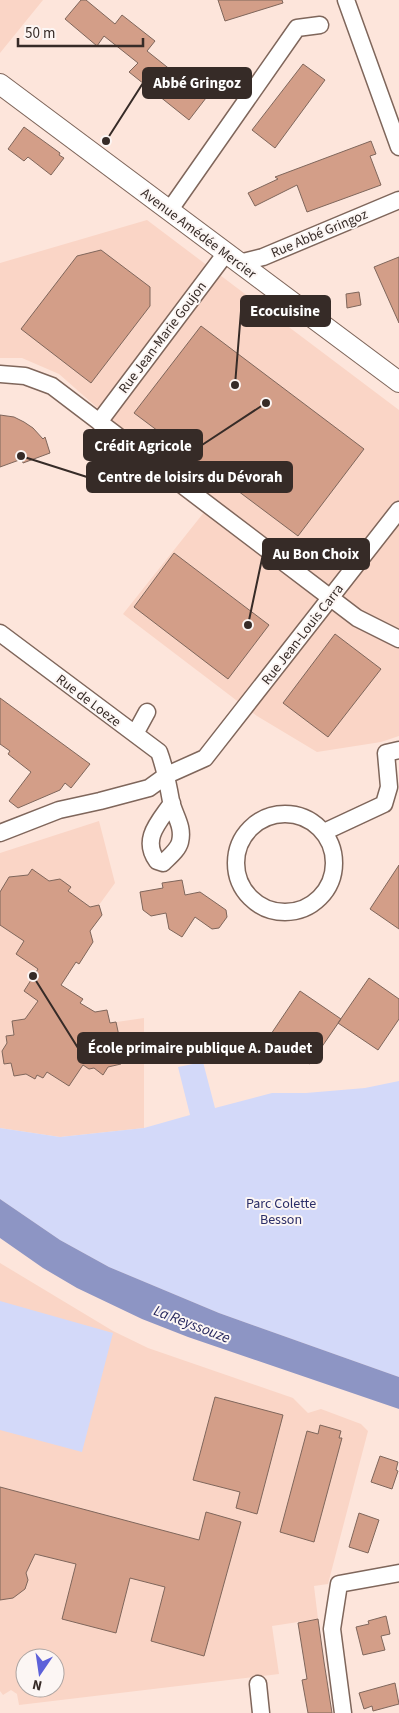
<svg xmlns="http://www.w3.org/2000/svg" width="399" height="1713" font-family="'Source Sans 3',sans-serif">
  <rect width="100%" height="100%" fill="#fde5db"/>
  <!-- built -->
  <path fill="#fad5c6" fill-rule="evenodd" d="M0,0H43L0,53Z
    M147,220L399,410V736L381,742L317,752L257,716L123,614L209,506L59,374L22,358H0V263Z
    M99,821L115,883L99,905L102,915L90,931L93,942L79,964L76,962L47,1007L52,1010L66,988L83,999L79,1005L86,1009L87,1007L110,1023L144,1018V1128L60,1137L0,1128V853Z
    M0,1263L113,1331L148,1348L293,1398L308,1413L321,1409L361,1424L368,1431L328,1584L314,1586L318,1619L272,1626L279,1674L19,1705L17,1694L11,1690L3,1695L0,1691ZM25,1658H55V1688H25Z"/>
  <!-- green -->
  <path fill="#d3d9f9" d="M203,1062L215,1108L272,1093H306L365,1088L399,1081V1377L219,1313L109,1267L60,1240L0,1199V1128L60,1137L144,1128L190,1115L178,1067Z
    M0,1301L113,1333L82,1452L0,1430Z"/>
  <!-- water -->
  <path fill="#8d95c4" d="M0,1199L60,1240L109,1267L219,1313L399,1377V1409L188,1337L142,1319L77,1288L43,1268L0,1238Z"/>
  <!-- building -->
  <path fill="#d39e88" stroke="#7f665b" d="M81,0H86L115,24L122,15L155,41L147,51L206,98L189,120L129,72L138,63L104,36L97,46L65,19Z
    M218,0H282L283,3L225,21Z
    M303,64L325,80L275,148L252,130Z
    M24,127L60,153L59,155L64,158L51,175L28,157L24,161L8,149Z
    M371,141L376,154L370,156L381,185L307,212L297,185L255,206L248,193L278,179L275,177Z
    M101,250L150,287V306L91,383L21,329L77,256Z
    M399,257V323L374,267Z
    M359,292L361,305L347,308L346,294Z
    M201,326L364,449L298,536L134,413Z
    M0,415L14,417L24,422L33,428L43,439L45,437L50,453L23,463L22,459L0,467Z
    M174,553L269,625L228,679L134,607Z
    M335,634L381,669L328,737L283,703Z
    M0,698L90,764L71,788L65,783L60,790L18,808L9,801L31,772L8,754L10,751L0,744Z
    M399,865V929L370,909Z
    M32,869L49,881L60,879L71,887L68,891L90,907L99,905L102,915L90,931L93,942L79,964L76,962L61,985L83,999L80,1003L95,1012L107,1010L110,1023L116,1022L119,1036L116,1041L121,1064L108,1067L103,1075L94,1068L89,1069L83,1065L69,1086L47,1072L43,1078L37,1075L35,1079L26,1074L14,1076L11,1063L4,1064L2,1051L7,1043L6,1036L14,1035L12,1021L25,1019L38,1001L24,991L38,969L16,954L24,941L0,925V892L9,877L28,875Z
    M182,880L185,895L200,892L226,910L227,917L219,928L212,929L195,917L182,937L169,929L166,913L151,916L143,910L140,892L163,888L162,883Z
    M369,978L399,999V1019L378,1050L338,1023Z
    M300,991L341,1019L310,1064L269,1037Z
    M215,1397L283,1415L257,1514L236,1508L240,1492L193,1480Z
    M320,1425L341,1431L339,1438H342L314,1542L280,1532L307,1431L318,1434Z
    M380,1456L398,1462L396,1470L398,1471L392,1489L371,1482Z
    M0,1487L199,1540L206,1512L241,1522L204,1656L151,1641L165,1587L130,1578L116,1633L62,1619L76,1564L35,1554L26,1573L28,1580L25,1589L13,1598L0,1600Z
    M359,1513L379,1520L368,1553L349,1547Z
    M386,1616L390,1634L381,1636L385,1650L363,1655L356,1627L369,1624L368,1621Z
    M318,1619L324,1662L332,1713H308L302,1680L307,1679L298,1623Z
    M395,1683L399,1704L373,1711L372,1706L364,1709L359,1693Z"/>
  <g fill="none" stroke-linecap="round" stroke-linejoin="round">
    <!-- minor casing -->
    <g stroke="#7f665b" stroke-width="19">
      <path id="minor" d="M346,0L399,147
        M169,211L297,28L320,25
        M239,263L263,257L399,200
        M0,374L25,376L52,386L357,618L399,639
        M99,422L226,253
        M0,633L159,752C165,768 168,784 171,801C174,815 184,826 180,842C178,850 169,857 163,863L157,861C141,839 159,822 172,803
        M135,734L147,712
        M236 863a49 49 0 1 1 98 0a49 49 0 1 1-98 0Z
        M324,832L384,804L389,787L386,753L399,750
        M0,833L59,810L100,801L149,788L167,775L205,758L399,510
        M258,1684L261,1713
        M343,1713L332,1629L339,1584L399,1573"/>
    </g>
    <!-- major casing -->
    <g stroke="#7f665b" stroke-width="22">
      <path id="major" d="M0,84L399,382"/>
    </g>
    <!-- minor -->
    <use href="#minor" stroke="#fff" stroke-width="16"/>
    <!-- major -->
    <use href="#major" stroke="#fff" stroke-width="20"/>
  </g>
  <g text-anchor="middle" stroke-width="4" stroke-linejoin="round" paint-order="stroke">
    <!-- street labels -->
    <g font-size="14" fill="#362b27" stroke="#fcf6f4">
      <text transform="translate(199 233) rotate(37)" y="5">Avenue Amédée Mercier</text>
      <text transform="translate(319 233) rotate(-23)" y="5">Rue Abbé Gringoz</text>
      <text transform="translate(162 337) rotate(-53)" y="5">Rue Jean-Marie Goujon</text>
      <text transform="translate(302 634) rotate(-52)" y="5">Rue Jean-Louis Carra</text>
      <text transform="translate(89 700) rotate(37)" y="5">Rue de Loeze</text>
    </g>
    <!-- park labels -->
    <g font-size="14" fill="#2b2e68" stroke="#fcf6f4">
      <text x="281" y="1208">Parc Colette<tspan x="281" dy="16">Besson</tspan></text>
    </g>
    <!-- water labels -->
    <g font-size="15" font-style="italic" fill="#1f2059" stroke="#fcf6f4">
      <text transform="translate(192 1324) rotate(21)" y="5">La Reyssouze</text>
    </g>
  </g>
  <!-- callouts -->
  <path fill="none" stroke="#362b27" stroke-width="2" d="M106 141L143 83M235 385L241 311M266 403L202 445M21 456L87 477M248 625L263 554M33 976L78 1048"/>
  <g fill="#362b27" stroke="#fcf6f4" stroke-width="2">
    <circle cx="106" cy="141" r="5"/>
    <circle cx="235" cy="385" r="5"/>
    <circle cx="266" cy="403" r="5"/>
    <circle cx="21" cy="456" r="5"/>
    <circle cx="248" cy="625" r="5"/>
    <circle cx="33" cy="976" r="5"/>
  </g>
  <g fill="#362b27" stroke="#362b27" stroke-width="2">
    <rect x="143" y="68" width="108" height="30" rx="5"/>
    <rect x="241" y="296" width="89" height="30" rx="5"/>
    <rect x="84" y="430" width="118" height="30" rx="5"/>
    <rect x="87" y="462" width="205" height="30" rx="5"/>
    <rect x="263" y="539" width="106" height="30" rx="5"/>
    <rect x="78" y="1033" width="244" height="30" rx="5"/>
  </g>
  <g font-size="15" text-anchor="middle" font-weight="bold" fill="#fff">
    <text x="197" y="88">Abbé Gringoz</text>
    <text x="285" y="316">Ecocuisine</text>
    <text x="143" y="451">Crédit Agricole</text>
    <text x="190" y="482">Centre de loisirs du Dévorah</text>
    <text x="316" y="559">Au Bon Choix</text>
    <text x="200" y="1053">École primaire publique A. Daudet</text>
  </g>
  <!-- north arrow -->
  <g transform="translate(40 1673) rotate(193)"><circle r="24" fill="#fcf6f4" stroke="#ada5a2"/>
  <path d="M0-4L9 19L0 12L-9 19Z" fill="#5d61d9"/>
  <text y="-8" font-size="14" font-weight="bold" text-anchor="middle" fill="#362b27">N</text>
  </g>
  <!-- scale -->
  <path d="M18 38v8h125v-8" fill="none" stroke="#362b27" stroke-width="2.5"/>
  <text x="25" y="38" font-size="15" fill="#362b27" stroke="#fcf6f4" stroke-width="4" paint-order="stroke">50 m</text>
</svg>
